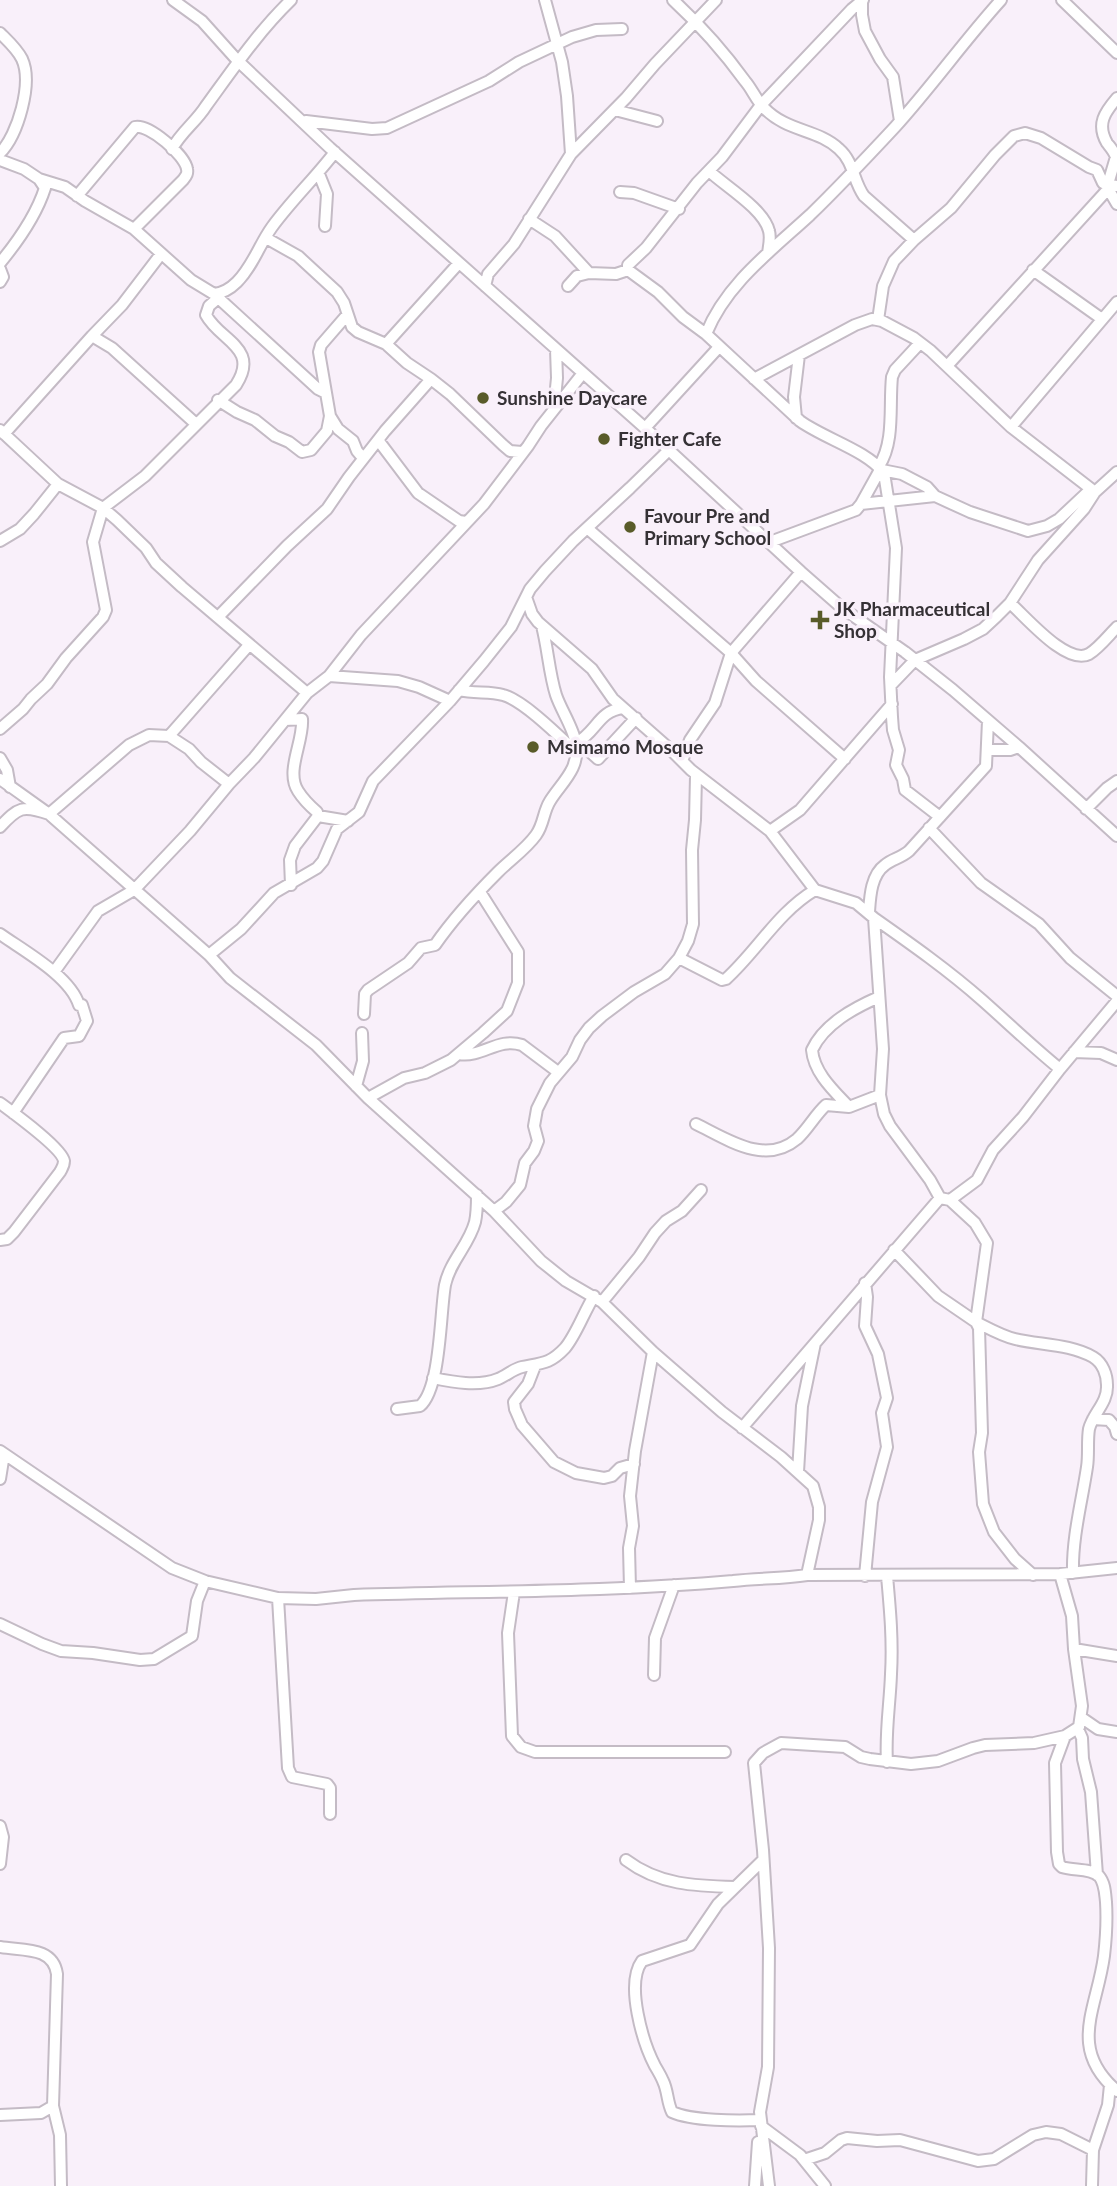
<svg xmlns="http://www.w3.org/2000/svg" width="1117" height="2186" font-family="Lato,sans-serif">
  <rect width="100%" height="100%" fill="#f9f0fa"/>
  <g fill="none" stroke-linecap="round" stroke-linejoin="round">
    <!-- minor casing -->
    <g stroke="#c4bbc5" stroke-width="14">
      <path id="minor" d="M173,0L202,21L237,60L330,148L645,428L801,572L842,608L905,652L953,690L1019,747L1117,836
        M545,0L562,62L567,96L571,154
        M673,0C699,24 724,52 745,81C752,89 756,100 764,108C787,132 818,129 839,149C854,162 853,181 864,196L914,240
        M1062,0L1117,53
        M862,1V15L865,31L880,59L893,77L900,121
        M0,33C8,41 17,49 22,59C33,83 18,135 0,153
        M615,110L657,121
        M306,121L372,129L387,128L489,81L519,62L572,37L596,30L622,29
        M172,149C181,132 196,122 206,106C233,69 258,32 291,0
        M0,160L24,169L39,179L65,187L85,201L134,229L191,280L214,294C223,293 230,289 237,282C253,266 259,245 272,227C291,201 315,178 335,152
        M709,171C725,186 764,209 769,231C771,238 769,246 768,253
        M319,174L327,194L325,226
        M1108,184L1116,157C1114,151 1111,148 1107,143C1096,124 1105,112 1117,98
        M1106,185L1117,204
        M620,192L634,193L679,209
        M77,196L135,127C149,124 185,155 187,169C188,174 186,176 183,180L134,229
        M529,219L555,236L589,273L616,274L628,270L658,292L683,317L706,334L800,421C825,439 866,450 884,473L896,548L890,677L892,717L893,730L899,750L896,765L903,779L905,790L940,817
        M266,238L298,256L337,292L344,303L352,327L358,332L386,344L407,363L431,379L450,394L503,445L510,451L522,452
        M0,263C19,240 36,216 45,188L39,179
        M0,269L3,277L0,282
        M628,270V265L646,248L697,183L722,157L761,105L852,9L863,0
        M1033,270L1102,319
        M485,286L488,274L514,244L571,154L626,98L655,64L716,0
        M568,286L577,276L589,273
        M214,294L318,389L326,393
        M347,315L321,345L319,352L330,416L338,429L353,441L357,451L363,458
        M878,320L883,286L894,261L914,240L951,208L995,155L1014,136L1025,133L1041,138L1089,167L1097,170L1103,183L1117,186
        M706,334C726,284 772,250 810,215C839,187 868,156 895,127C932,86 964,41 1001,0
        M92,336L112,348L196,424
        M386,344L459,263
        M947,366L1109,188
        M754,379L855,325L872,319L882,321L914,338L931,351L1011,427L1095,492
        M218,400L237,412L255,420L275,436L289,442L302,452L311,450L327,431L330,416
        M554,408L557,378L556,349
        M796,418L794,397L799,355
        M1011,427L1117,302
        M645,428L719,347
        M0,430L58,484L103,508L117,520L146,548L156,563L182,587L307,693
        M4,434L92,336L122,305L161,254
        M378,440L418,493L459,521L466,522
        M879,466C895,442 889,405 892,377L895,370L920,343
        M882,470L902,474L927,487L935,496L970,512L1028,531L1047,526L1059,519L1091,489
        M861,504L935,496
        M587,528L731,653L756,681L845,759
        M0,541L20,529L34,514L58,484
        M770,542L856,510L861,504L881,468
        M526,597L532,614L538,622L592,669L613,699L672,751L691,770L770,831L815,890L856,903L874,918C911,944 948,970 982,1000C1008,1023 1033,1047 1060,1069
        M1010,603C1026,617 1067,666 1089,654C1099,648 1109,635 1117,627
        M219,616L287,546L327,509L349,477L385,431L431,379
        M329,676L398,681L419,687L450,701
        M891,685L915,660L964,639L983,629L997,616L1010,603L1038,560L1084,509L1095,492L1117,472
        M459,690C474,694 489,691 503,695C523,700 560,737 576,752
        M286,720L302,719C304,741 285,771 298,791C303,799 310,806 317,812L318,816L295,846L290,860L291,885
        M0,729L23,709L31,699L47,684L66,658L103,617L106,610L93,542L103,508L145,476L236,385C260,348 220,341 206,315L209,306L217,299
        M169,736L249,645
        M578,741L598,759L636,718
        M576,743C597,732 598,711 623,708
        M987,750H1010L1019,747
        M0,758L7,770L10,787
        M682,761L690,740L715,703L731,653L801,572
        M0,779L49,814L209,955L230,978L316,1045L368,1098L494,1211L541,1261L566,1281L602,1302L653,1352L722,1412L781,1457L813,1486L819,1507V1520L807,1575C782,1579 758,1578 733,1581C607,1592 480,1591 354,1595L316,1599L278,1598L205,1581L172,1568L0,1451
        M1086,809L1107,788L1117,781
        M318,816L348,821
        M0,827C18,807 23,805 49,814L129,745L149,735L169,736L189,749L201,762L229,784
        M929,828L981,883L1039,924L1070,958L1117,996
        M770,831L800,810L892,704
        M869,912C870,897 871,875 885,865C892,859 901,858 909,851L986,766L988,721
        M874,918L883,1049L880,1095L884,1114L890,1126L930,1180L940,1198
        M0,934C24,951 70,976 79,1005H82L87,1021L79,1036L64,1038L13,1113
        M209,955L241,929L274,893L317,868L323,861L337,829L359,812L373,781L450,701L484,661L511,627L530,589L545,571L573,541L630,488L669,450
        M679,958L722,980L726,979C757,951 778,912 815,890
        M54,972L98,911L134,890L190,831L229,784L254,758L307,693L329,676L361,635L484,504L528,446L541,426L583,373
        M364,1014L365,994L368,990L408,963L421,948L435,945C453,919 475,895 498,872C510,860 526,849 536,835C544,824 543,812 550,801C561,783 580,769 576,744C574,729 561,710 556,695C549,673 548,649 542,626
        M1074,1052L1101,1053L1117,1060
        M459,1054C482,1058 498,1037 522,1045L558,1072
        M356,1086L363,1061L362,1033
        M368,1098L404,1078L425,1073L451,1060L483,1033L507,1011L518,983V952L480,892
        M0,1103C12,1112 62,1148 64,1161C64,1166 62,1168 60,1172L14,1232L7,1239L0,1240
        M849,1107C834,1091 814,1073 812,1050C824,1024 854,1008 879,997
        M696,1124C727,1139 765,1166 797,1139C808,1129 815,1115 826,1105L849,1107L880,1095
        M950,1200L975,1223L987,1243L976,1322C988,1328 1002,1336 1015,1339C1041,1345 1070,1344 1093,1357C1103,1363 1107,1375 1107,1385C1108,1403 1093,1413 1089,1429C1087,1441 1089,1454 1087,1467C1082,1501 1072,1537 1073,1573
        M494,1211L506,1202L520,1185L525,1163L534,1151L538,1141L534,1126L537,1109L550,1083L572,1057L580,1040L589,1028L602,1016L634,992L665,974L679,958L688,941L693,924L692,850L695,820L696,776
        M894,1250L938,1296L976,1322L979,1328L982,1433L979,1452L983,1504L994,1532L1015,1559L1033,1575
        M865,1283L867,1297L865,1326L878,1354L887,1398L882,1413L887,1447L872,1502L865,1576
        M602,1302L639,1257L655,1233L666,1221L682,1211L701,1190
        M535,1366L528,1384L514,1402L515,1409L522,1425L554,1462L576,1473L604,1478L612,1476L620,1468L634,1464
        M433,1378C453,1382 478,1387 498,1379C506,1376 513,1369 522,1367C542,1363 550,1364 565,1348C576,1335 584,1312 594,1296
        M397,1409L420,1406C441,1388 440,1313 445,1285C450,1261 469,1245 475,1222C477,1213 477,1204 477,1195
        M1093,1419L1109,1420L1115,1427L1117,1434
        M742,1428L940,1198L950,1200L977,1180L993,1150L1023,1117L1060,1069L1117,1001
        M798,1472L802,1406L815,1343
        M0,1479L4,1454
        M1060,1574L1072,1616L1074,1649L1082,1706L1079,1727L1065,1736L1055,1763L1057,1852L1059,1864L1062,1867C1074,1871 1090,1868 1099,1876C1105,1883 1105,1893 1106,1902C1107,1918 1106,1939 1104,1956C1097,2009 1067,2048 1117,2091
        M807,1575L1060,1574L1117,1568
        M887,1576C890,1609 893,1641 891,1674C890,1704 885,1732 887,1762
        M630,1588L629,1548L633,1526L630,1496L635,1451L653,1352
        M514,1592L508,1633L512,1736L521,1747L535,1752H725
        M278,1598L288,1768L292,1777L327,1784L330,1788V1814
        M0,1624L42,1644L61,1651L93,1653L140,1660L154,1659L192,1636L197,1601L205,1581
        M1074,1649L1117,1656
        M654,1675L655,1638L674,1585
        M1082,1718L1098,1729L1117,1732
        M1078,1729L1082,1738L1083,1759L1091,1792L1097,1875
        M0,1826L3,1837L0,1864
        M626,1860C659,1885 695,1886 735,1887
        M0,1947C22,1951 53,1946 57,1974L53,2106L41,2113L0,2115
        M53,2106L60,2135L61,2186
        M760,2120C737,2121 692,2121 672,2112C667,2102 668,2091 663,2081C661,2076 658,2071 655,2066C643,2043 625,1984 642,1961L690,1945L718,1904L762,1861
        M761,2126L800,2155L825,2186
        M804,2160L825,2153L841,2140L847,2138L877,2141L900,2140L978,2161L994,2159L1033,2135L1046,2132L1061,2134L1093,2150
        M755,2186L758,2142
        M769,2186L760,2112L768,2067L769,1948L763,1850L754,1763L763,1753L781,1743L845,1747L861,1757L870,1759L911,1764L938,1761L973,1748L985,1745L1034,1743L1065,1736
        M1092,2186L1093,2150L1108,2105L1110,2085"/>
    </g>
    <!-- minor -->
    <use href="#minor" stroke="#fff" stroke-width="10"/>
  </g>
  <!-- markers -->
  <g fill="#595b29" stroke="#f9f0fa" stroke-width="2.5">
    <circle cx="483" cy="398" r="7"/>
    <circle cx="604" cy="439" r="7"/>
    <circle cx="630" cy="527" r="7"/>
    <path d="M816.5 609.5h7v7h7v7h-7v7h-7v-7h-7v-7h7z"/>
    <circle cx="533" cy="747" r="7"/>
  </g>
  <g text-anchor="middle" stroke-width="7" stroke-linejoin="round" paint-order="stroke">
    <!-- poi labels -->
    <g font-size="19" font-weight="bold" fill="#353135" stroke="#f9f0fa" text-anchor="start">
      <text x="497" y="405">Sunshine Daycare</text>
      <text x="618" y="446">Fighter Cafe</text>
      <text x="644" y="523">Favour Pre and<tspan x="644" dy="22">Primary School</tspan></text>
      <text x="834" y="616">JK Pharmaceutical<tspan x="834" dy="22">Shop</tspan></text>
      <text x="547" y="754">Msimamo Mosque</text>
    </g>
  </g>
</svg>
